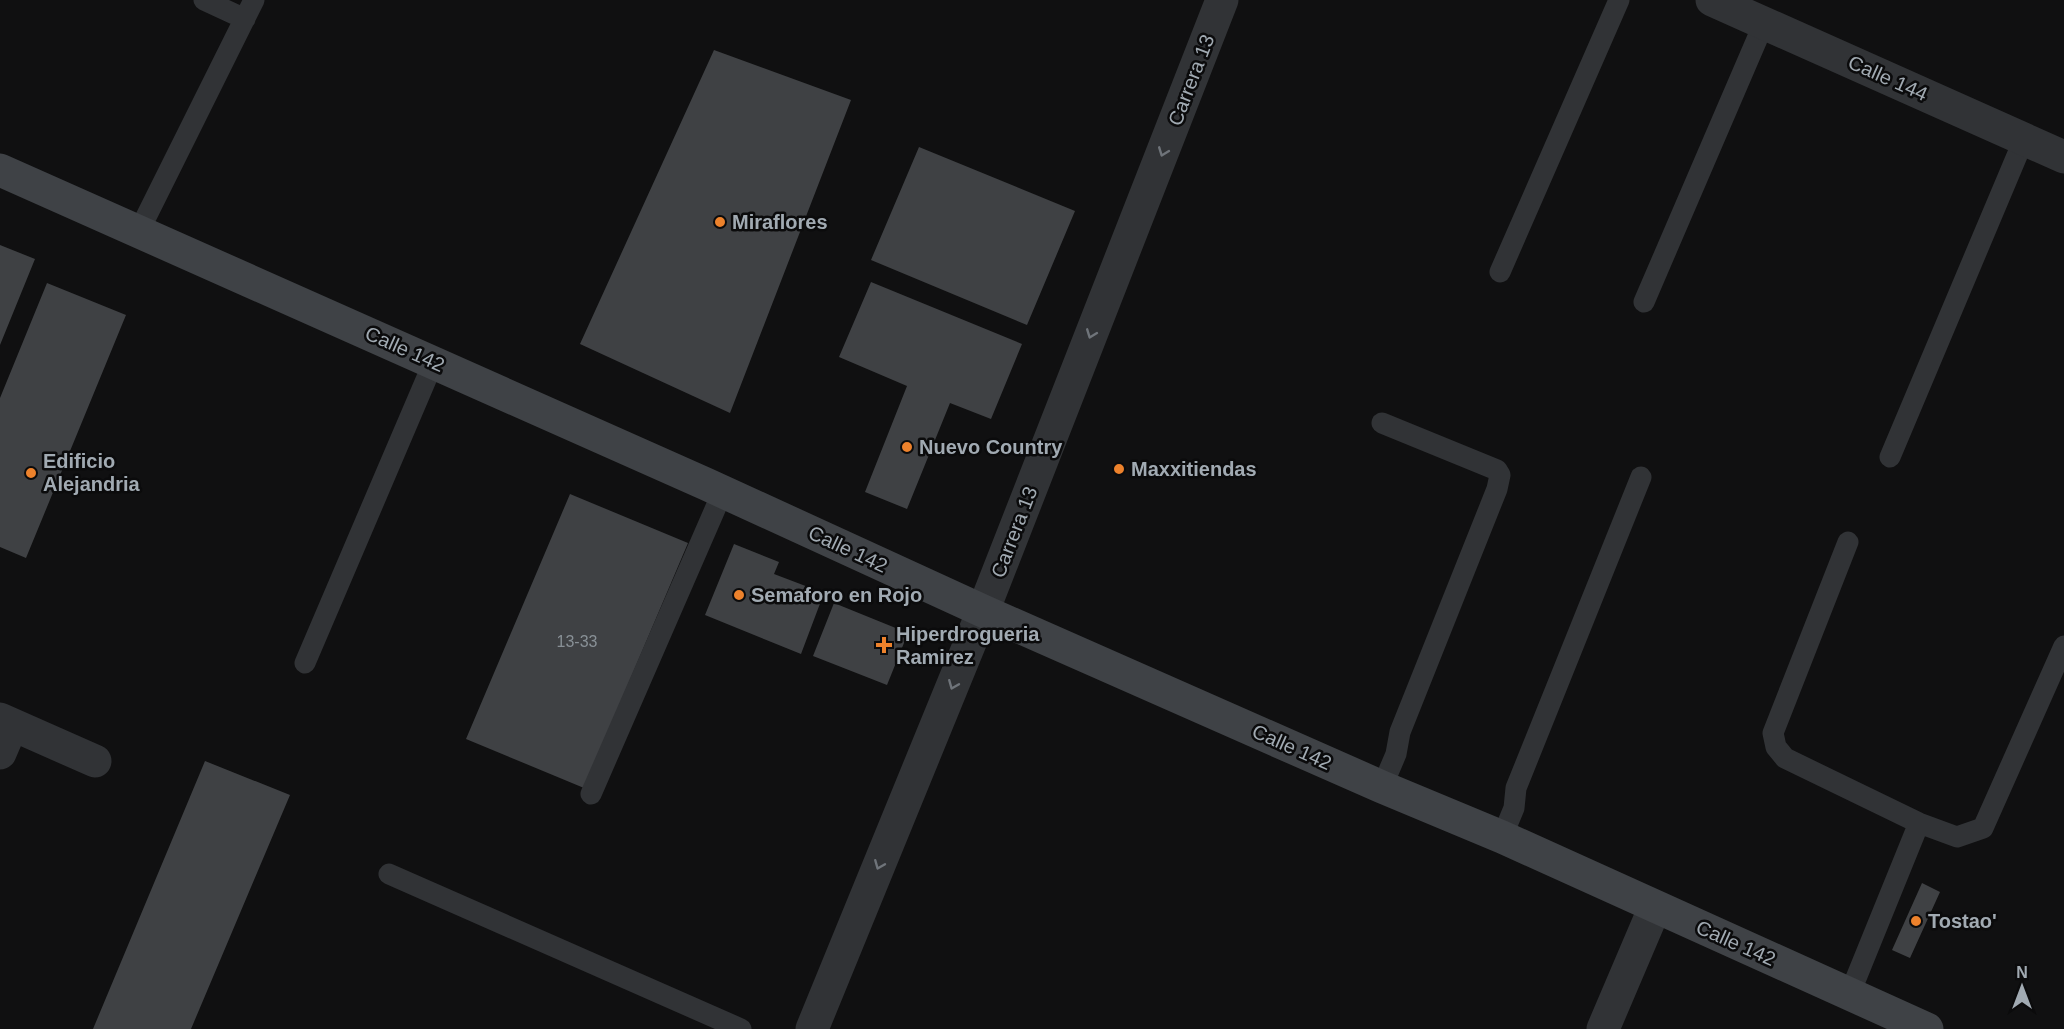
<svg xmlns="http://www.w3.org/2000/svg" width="2064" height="1029" font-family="Arial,sans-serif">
  <rect width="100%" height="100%" fill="#101011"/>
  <!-- building -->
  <path fill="#3f4144" d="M714,50L851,100L730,413L580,344Z
    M919,147L1075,211L1027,325L871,260Z
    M0,245L35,259L0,345Z
    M871,282L1022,344L991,419L950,403L907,509L865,492L907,386L839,357Z
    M47,283L126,315L26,558L0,547V398Z
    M570,494L688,543L584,788L466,739Z
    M734,544L779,562L774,574L824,593L801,654L705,615Z
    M834,603L908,633L887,685L813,656Z
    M205,761L290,795L191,1029H93Z
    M1922,883L1940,892L1910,958L1892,950Z"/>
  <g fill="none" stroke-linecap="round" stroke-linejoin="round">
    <!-- service -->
    <path stroke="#313336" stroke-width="21" d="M204,0L245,19
      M139,231L254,0
      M1500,272L1619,0
      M1644,302L1764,23
      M1382,423L1497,470L1500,475L1497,489L1400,732L1396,754L1382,787
      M1890,457L2024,139
      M1848,542L1773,733L1776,747L1785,758L1919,823L1957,837L1983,828L2064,646
      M305,663L434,361
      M591,794L723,491
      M1502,837L1514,808L1516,788L1641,477
      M389,874L741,1029
      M1850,993L1919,823"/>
    <!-- minor -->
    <path stroke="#313336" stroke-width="33" d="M1712,0L2064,157
      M0,719L95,761
      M0,753L12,725
      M812,1029L983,611L1222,0
      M1603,1029L1655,907"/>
    <!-- secondary -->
    <path stroke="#3f4246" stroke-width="33" d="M0,170L706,484L983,611L1382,787L1502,837L1927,1029"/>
  </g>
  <!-- one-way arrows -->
  <defs><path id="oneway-chevron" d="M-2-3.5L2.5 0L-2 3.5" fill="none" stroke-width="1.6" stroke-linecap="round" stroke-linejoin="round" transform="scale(1.5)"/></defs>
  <g stroke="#6f747a">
    <use href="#oneway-chevron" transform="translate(1163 152) rotate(111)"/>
    <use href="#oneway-chevron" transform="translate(1091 334) rotate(111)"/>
    <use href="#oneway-chevron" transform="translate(953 685) rotate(112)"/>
    <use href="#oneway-chevron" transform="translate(879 865) rotate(112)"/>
  </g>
  <!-- markers -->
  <g fill="#ed822c" stroke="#0b0b0c" stroke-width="2">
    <circle cx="720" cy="222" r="6"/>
    <circle cx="907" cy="447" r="6"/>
    <circle cx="1119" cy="469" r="6"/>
    <circle cx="31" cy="473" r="6"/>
    <circle cx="739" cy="595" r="6"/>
    <path d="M881 636h6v6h6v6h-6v6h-6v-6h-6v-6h6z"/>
    <circle cx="1916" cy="921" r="6"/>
  </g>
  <g text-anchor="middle" stroke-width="5" stroke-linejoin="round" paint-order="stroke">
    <!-- number labels -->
    <g font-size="16" fill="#889096">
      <text x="577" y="647">13-33</text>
    </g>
    <!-- street labels -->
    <g font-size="20" fill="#a1aab2" stroke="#0b0b0c">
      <text transform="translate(1888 78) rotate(24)" y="7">Calle 144</text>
      <text transform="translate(1191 80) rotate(-69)" y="7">Carrera 13</text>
      <text transform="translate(405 349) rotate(24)" y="7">Calle 142</text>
      <text transform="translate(1014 532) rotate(-69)" y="7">Carrera 13</text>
      <text transform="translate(848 549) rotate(25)" y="7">Calle 142</text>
      <text transform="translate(1292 747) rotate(24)" y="7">Calle 142</text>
      <text transform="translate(1736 943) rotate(24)" y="7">Calle 142</text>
    </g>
    <!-- poi labels -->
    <g font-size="20" font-weight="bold" fill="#a1aab2" stroke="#0b0b0c" text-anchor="start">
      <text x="732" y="229">Miraflores</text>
      <text x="919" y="454">Nuevo Country</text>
      <text x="43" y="468">Edificio<tspan x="43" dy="23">Alejandria</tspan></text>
      <text x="1131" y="476">Maxxitiendas</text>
      <text x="751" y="602">Semaforo en Rojo</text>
      <text x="896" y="641">Hiperdrogueria<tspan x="896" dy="23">Ramirez</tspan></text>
      <text x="1928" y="928">Tostao'</text>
    </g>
  </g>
  <!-- north arrow -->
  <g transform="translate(2022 987)" stroke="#0b0b0c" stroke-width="4.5" paint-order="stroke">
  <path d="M0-4.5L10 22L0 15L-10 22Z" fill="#a1aab2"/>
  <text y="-9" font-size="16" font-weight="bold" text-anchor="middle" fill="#a1aab2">N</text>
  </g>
</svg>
